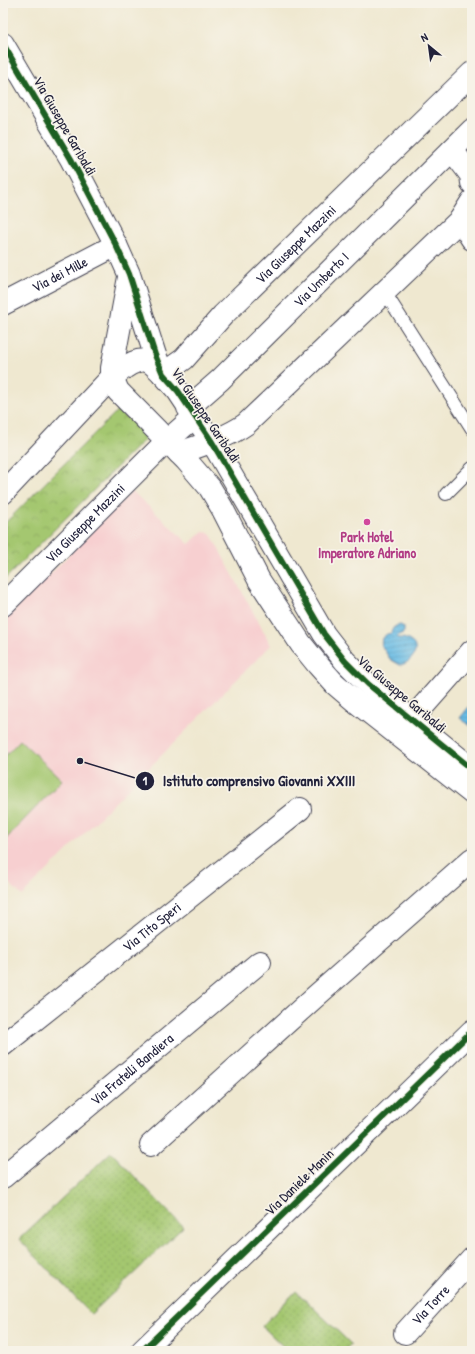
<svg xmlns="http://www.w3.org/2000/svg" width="475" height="1354" font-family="'Patrick Hand',sans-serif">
  <defs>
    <pattern id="grass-dots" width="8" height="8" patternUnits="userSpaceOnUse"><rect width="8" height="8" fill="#a4c770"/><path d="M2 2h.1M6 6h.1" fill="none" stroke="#8dab62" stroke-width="1.8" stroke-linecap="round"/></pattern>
    <pattern id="park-crowns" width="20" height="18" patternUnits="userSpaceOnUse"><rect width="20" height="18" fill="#a4c770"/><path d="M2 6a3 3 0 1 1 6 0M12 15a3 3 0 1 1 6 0" fill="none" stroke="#8dab62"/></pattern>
    <pattern id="water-rules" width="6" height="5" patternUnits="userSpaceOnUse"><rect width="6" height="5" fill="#68bbe4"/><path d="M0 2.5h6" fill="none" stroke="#5aa0c4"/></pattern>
  </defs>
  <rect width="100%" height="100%" fill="#f7f3e8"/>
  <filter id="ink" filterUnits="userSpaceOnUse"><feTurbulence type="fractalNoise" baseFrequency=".025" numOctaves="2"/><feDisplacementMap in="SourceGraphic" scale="8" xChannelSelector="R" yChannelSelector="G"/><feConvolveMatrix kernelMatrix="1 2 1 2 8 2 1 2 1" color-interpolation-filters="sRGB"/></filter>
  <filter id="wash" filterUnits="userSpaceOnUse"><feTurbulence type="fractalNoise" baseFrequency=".012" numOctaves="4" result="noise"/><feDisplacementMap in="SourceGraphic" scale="16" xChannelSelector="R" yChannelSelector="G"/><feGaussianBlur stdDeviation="0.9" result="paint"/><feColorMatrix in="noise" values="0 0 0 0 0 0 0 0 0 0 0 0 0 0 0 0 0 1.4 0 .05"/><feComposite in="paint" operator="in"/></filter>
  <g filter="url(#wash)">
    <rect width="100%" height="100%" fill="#efe8d0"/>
    <!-- built -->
    <path fill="#f7cfd0" d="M132,491L189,544L202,532L210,533L271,645L22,896L3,877V622Z"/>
    <!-- grass -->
    <path fill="url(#grass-dots)" stroke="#637456" d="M111,1152L183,1227L91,1314L19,1239Z
      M296,1291L351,1344L344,1351H288L262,1326Z"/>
    <!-- park -->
    <path fill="url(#park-crowns)" stroke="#637456" d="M117,411L132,421L146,438L3,581V525Z"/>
    <!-- garden -->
    <path fill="#a4c770" stroke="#637456" d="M20,740L62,780L3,842V758Z"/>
    <!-- water -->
    <path fill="url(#water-rules)" stroke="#456e90" d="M399,624L404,627V632L402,634L397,636L398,638C401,638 405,638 408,640C423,647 412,663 400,665L390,659L381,645L382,638L387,634L392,633L393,628Z
      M472,703V727L460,718Z"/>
  </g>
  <g filter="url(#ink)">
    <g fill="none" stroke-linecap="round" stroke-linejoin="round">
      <!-- service casing -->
      <g stroke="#414051" stroke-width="14">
        <path id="service" d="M384,291L472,429
          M446,494L472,468"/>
      </g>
      <!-- minor casing -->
      <g stroke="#414051" stroke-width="24">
        <g id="minor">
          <path d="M3,44L71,159L116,245L129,274L155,355L163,374L178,391L212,442L324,634L345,661L368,684L472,769"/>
          <path d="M452,150L471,175L472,183"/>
          <path d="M460,220L472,239"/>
          <path d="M129,277L112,368V377L118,391L186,460L210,488L222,508L259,580L301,644L318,665L335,684L355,701L472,793"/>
          <path id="s1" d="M3,304L116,245"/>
          <path id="s2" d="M163,374L184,359L223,315L472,73"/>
          <path id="s3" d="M188,408L220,380L472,130"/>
          <path d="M179,453C202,445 226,438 246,424L460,220L472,201"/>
          <path d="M3,493L112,377C122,370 138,354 151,363C155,366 159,370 163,374"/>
          <path id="s4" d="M3,605L167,441L194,417"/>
          <path d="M411,720L472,651"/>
          <path id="s5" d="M3,1045L300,809"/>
          <path d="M151,1145L316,996L472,859"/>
          <path id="s6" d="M3,1177L260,962"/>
          <path id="s7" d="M405,1333L472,1259"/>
          <path d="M142,1351L472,1031"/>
        </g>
      </g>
      <!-- service -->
      <use href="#service" stroke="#fff" stroke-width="12"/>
      <!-- minor -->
      <use href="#minor" stroke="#fff" stroke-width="22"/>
      <!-- cycleway casing -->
      <g stroke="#f7f3e8" stroke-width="8">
        <path id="cycleway" d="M3,44L71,159L116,245L129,274L155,355L163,374L178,391L212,442L324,634L345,661L368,684L472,769
          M142,1351L472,1031"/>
      </g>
      <!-- cycleway -->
      <use href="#cycleway" stroke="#1b5e20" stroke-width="6"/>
    </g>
  </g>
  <!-- markers -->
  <circle fill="#d1479c" stroke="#f7f3e8" stroke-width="1.5" cx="367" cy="522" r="4"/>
  <g text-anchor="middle" stroke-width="3.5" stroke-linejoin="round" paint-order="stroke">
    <!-- street labels -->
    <g font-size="14" fill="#22223b" stroke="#f7f3e8">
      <text transform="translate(65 126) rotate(60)" y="5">Via Giuseppe Garibaldi</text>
      <text dy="5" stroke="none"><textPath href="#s2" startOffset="186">Via Giuseppe Mazzini</textPath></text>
      <text dy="5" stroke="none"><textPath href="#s1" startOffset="64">Via dei Mille</textPath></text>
      <text dy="5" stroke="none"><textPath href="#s3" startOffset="185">Via Umberto I</textPath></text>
      <text transform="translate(206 415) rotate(56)" y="5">Via Giuseppe Garibaldi</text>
      <text dy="5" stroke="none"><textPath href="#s4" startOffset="116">Via Giuseppe Mazzini</textPath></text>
      <text transform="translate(402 694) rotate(40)" y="5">Via Giuseppe Garibaldi</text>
      <text dy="5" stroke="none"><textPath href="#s5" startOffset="190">Via Tito Speri</textPath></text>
      <text dy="5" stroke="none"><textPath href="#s6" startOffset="168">Via Fratelli Bandiera</textPath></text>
      <text transform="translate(299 1182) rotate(-44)" y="5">Via Daniele Manin</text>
      <text dy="5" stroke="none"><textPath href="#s7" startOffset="38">Via Torre</textPath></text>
    </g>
    <!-- hotel labels -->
    <g font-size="14" font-weight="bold" fill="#b23c85" stroke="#f7f3e8">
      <text x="367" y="542">Park Hotel<tspan x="367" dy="16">Imperatore Adriano</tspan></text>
    </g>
  </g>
  <!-- callouts -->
  <path fill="none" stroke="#22223b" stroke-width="1.5" d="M80 761L145 781"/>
  <g fill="#22223b" stroke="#f7f3e8" stroke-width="1.5">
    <circle cx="80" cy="761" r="4"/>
    <circle cx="145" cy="781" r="10"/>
  </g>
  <g font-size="12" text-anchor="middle" font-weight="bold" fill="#fff">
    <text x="145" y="785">1</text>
  </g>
  <g font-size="15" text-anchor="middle" font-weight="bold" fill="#22223b" stroke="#f7f3e8" stroke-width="3.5" stroke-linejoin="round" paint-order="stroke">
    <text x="259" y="786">Istituto comprensivo Giovanni XXIII</text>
  </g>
  <!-- margin -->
  <rect width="475" height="1354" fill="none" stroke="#f7f3e8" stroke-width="16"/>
  <!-- north arrow -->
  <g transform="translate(429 46) rotate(331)" stroke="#f7f3e8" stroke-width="3" paint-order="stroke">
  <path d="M0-3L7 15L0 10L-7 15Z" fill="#22223b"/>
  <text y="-6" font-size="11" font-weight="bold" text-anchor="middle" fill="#22223b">N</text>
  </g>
</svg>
